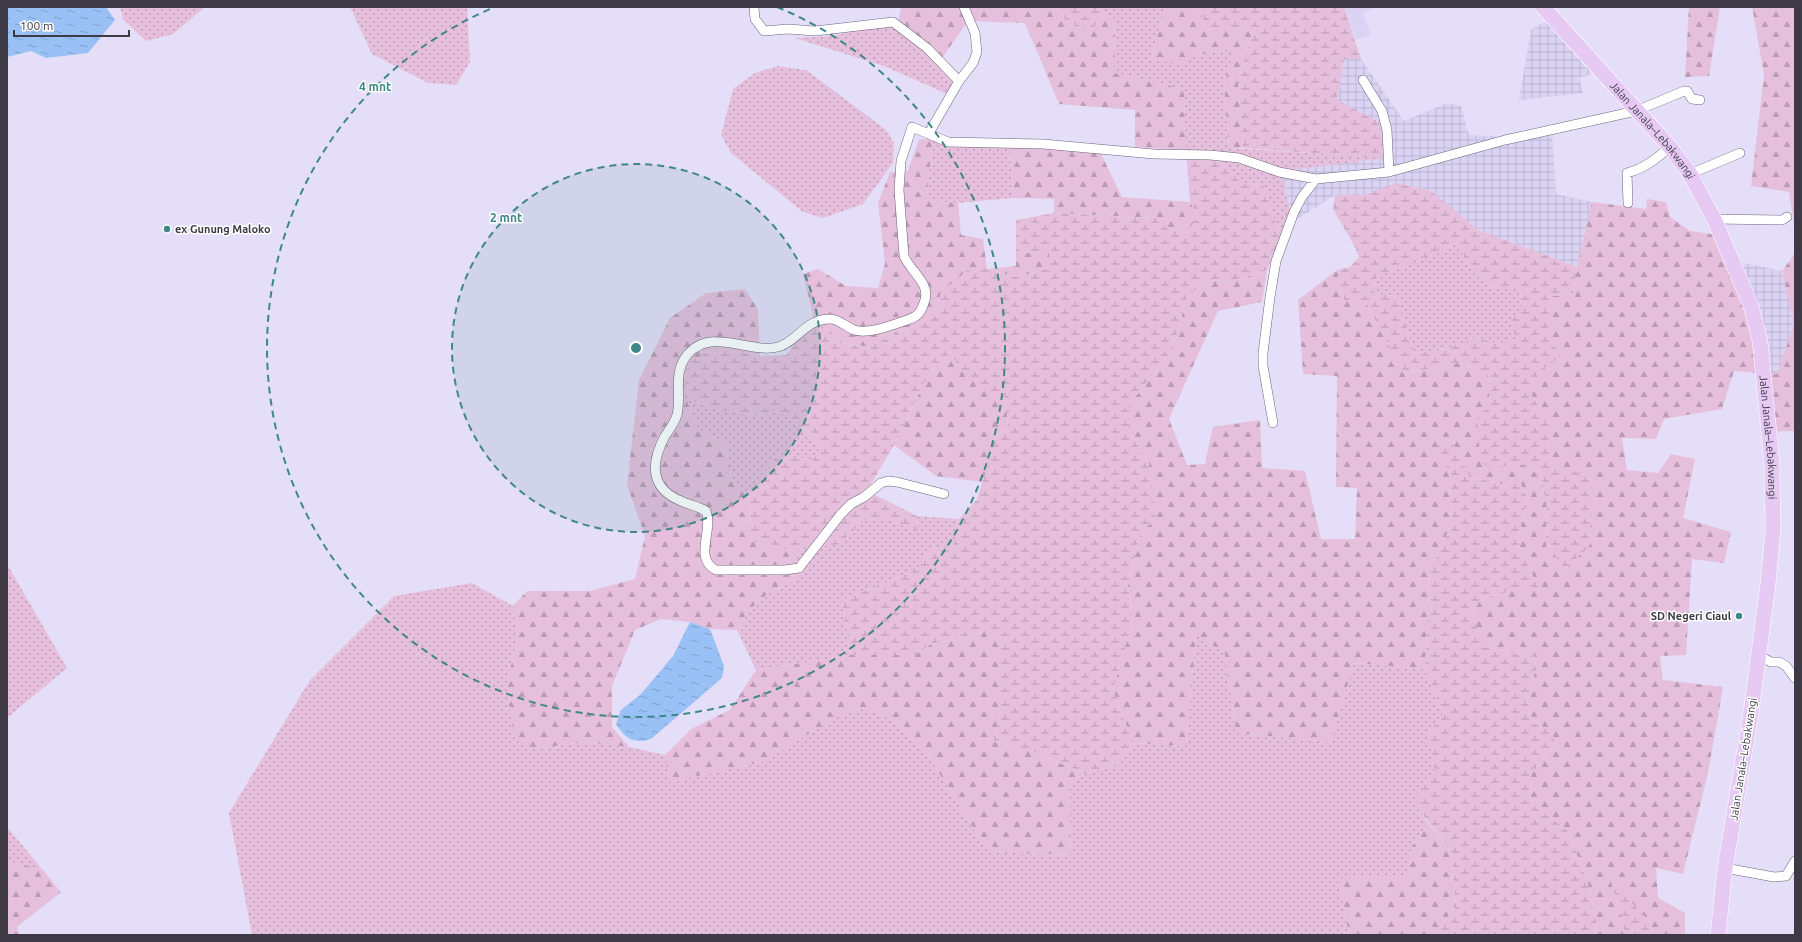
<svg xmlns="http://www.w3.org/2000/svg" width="1802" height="942" font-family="Ubuntu,sans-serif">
  <defs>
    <pattern id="industrial-grid" width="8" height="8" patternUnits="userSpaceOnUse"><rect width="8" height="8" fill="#dbd3f4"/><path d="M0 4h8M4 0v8" fill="none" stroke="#bdb6d3"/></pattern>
    <pattern id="grass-dots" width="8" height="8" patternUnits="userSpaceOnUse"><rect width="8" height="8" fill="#e6bfdc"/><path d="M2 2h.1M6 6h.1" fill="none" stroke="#bc9cb4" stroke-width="1.8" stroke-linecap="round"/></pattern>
    <pattern id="forest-firs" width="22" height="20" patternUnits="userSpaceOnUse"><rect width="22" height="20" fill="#e6bfdc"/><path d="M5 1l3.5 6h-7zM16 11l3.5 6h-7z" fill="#bc9cb4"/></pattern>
    <pattern id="wetland-marsh" width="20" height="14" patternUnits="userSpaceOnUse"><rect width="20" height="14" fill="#e6bfdc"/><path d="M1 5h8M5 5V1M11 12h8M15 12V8" fill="none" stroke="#bc9cb4"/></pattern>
    <pattern id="water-ripples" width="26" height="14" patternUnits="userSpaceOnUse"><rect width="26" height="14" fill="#9ac1f5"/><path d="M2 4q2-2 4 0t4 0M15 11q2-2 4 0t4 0" fill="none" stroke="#7f9ec8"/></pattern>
  </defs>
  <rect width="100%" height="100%" fill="#e4def8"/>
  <!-- built -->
  <path fill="#dbd3f4" d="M1344,7H1376L1363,14L1371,35L1356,40Z"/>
  <!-- industrial -->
  <path fill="url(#industrial-grid)" d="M1550,19L1600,71L1579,78L1583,93L1519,100L1531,30Z
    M1344,59H1361L1404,121L1447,103L1461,106L1469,135L1514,137L1552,132L1556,194L1592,202L1577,267L1478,230L1430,190L1396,183L1367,194L1335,195L1293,222L1280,171L1379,122L1337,101Z
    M1730,260L1782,271L1794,324L1777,375L1759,373Z"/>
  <!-- grass -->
  <path fill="url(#grass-dots)" d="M120,7H205L173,34L146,41L123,19Z
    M350,7H467L470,62L456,85L428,83L372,54Z
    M1104,7H1165L1151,59L1193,56L1235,48L1224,85L1229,148L1386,158L1280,171L1293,222L1286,235L1276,224L1263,183L1241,184L1224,161L1186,150L1184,89L1114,73L1115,19L1104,13Z
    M899,19L937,65L954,83L947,94L884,66L795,38L833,36Z
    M778,66L806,70L886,130L894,143L893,163L863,204L823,218L803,212L731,153L721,135L733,89L755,73Z
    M933,139L1010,144L1012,198L958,203L926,201Z
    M1456,244L1475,275L1496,289H1520L1523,310L1516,340L1498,343L1475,338L1445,349L1414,353L1398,297L1374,293L1377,276L1415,263Z
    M685,397L710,408L756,416L778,412L797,421L821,447L812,461L780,452L748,492L732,482L726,444L700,431Z
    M917,516L959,519L954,545L932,549L916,570L842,600L850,655L756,670L737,630L758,600L799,577L794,551L839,544L866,519L886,518L918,532Z
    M7,564L67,668L7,718Z
    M472,583L513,606L518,637L506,686L535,749L585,742L629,747L665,755L669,782L762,762L838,716L864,708L891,719L911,738L931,760L988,852L1071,855L1069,786L1084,773L1119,766L1133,743L1186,746L1196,632L1225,654L1236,733L1331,742L1354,663L1425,669L1443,715L1428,734L1435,771L1418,791V809L1428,823L1411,848L1409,877L1338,878L1349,935H252L229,813L310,680L394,596Z
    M7,827L42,869L7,861Z"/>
  <!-- forest -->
  <path fill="url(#forest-firs)" d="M901,7H1057L1067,22L1090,33L1104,13L1115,19L1114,73L1184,89L1186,150L1135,147V110L1059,104L1025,23L968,21L937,65L899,19Z
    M1165,7H1200L1205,30L1245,26L1252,34L1238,82L1243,148H1229L1224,85L1234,48L1193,56L1184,65L1151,59Z
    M1689,7H1720L1709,76L1685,77Z
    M1752,7H1795V229L1789,192L1751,186L1764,75Z
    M919,139H933L926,201L958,203L961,235L983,239L987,269L1016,266V253H1050V268L1017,277L987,269L941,292L937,315L868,347L841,343L814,319L803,274L818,269L846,286L878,288L885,263L878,203L890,172L908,171Z
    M1010,144L1100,152L1122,197L1190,202L1198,215L1187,233L1169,230L1156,218L1054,213V199L1012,198Z
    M1647,199L1666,202L1670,217L1690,231L1717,235L1758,330L1759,373L1777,374L1794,324L1782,271L1795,253V431L1763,432L1759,373L1734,371L1722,409L1664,419L1656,439L1622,438L1627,470L1658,473L1671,454L1695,459L1683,518L1731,532L1724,563L1692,559L1686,655L1660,656L1663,680L1723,687L1708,773L1683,874L1656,868L1658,898L1685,913V935H1652L1650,922L1611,881L1627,934L1593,935L1597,925L1587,881L1568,831L1531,803L1530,776L1555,743L1551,730L1533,723L1527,698L1536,668L1534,650L1513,653L1483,646L1469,617L1481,599L1522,588H1538L1517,541L1527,499L1502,484L1470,477L1452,440L1437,441L1450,475L1452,523L1430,572L1425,669L1354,663L1331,742L1236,733L1225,654L1196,633L1186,746L1133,743L1113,689L1133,621L1128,585L1141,532L1149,463L1129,431V405L1174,347L1186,299L1203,281L1237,280L1267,270L1262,302L1218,311L1169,419L1187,465L1205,464L1213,427L1260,420L1262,468L1305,471L1321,539H1355L1357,488L1336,487L1337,376L1303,374L1298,300L1337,270L1344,301H1365L1405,374L1457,362L1488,374L1495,470L1515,462L1540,471L1547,507L1546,546L1550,464L1549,422L1530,393L1532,379L1559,358L1547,325L1551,296L1573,295L1577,267L1592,202L1646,209Z
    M745,289L758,310L760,356L715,348L685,397L700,431L726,444L732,482L748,492L752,542L794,551L799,577L758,600L737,630L710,629L690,622L661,619L635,630L612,686V727L629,747L585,742L535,749L514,735L506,685L518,637L513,606L527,591H590L635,579L645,536L627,485L639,380L670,318L706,293Z
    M950,352L964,374L1006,397L1008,430L998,434L983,482L936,476L894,445L926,379Z
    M984,632L1001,642V711L993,740L1036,753L1084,773L1069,786L1071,855L988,852L931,760L911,738L891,719L864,708L838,716L762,762L669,782L665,755L691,729L730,710L756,670L850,655H914L931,644Z
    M1428,823L1451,850L1456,906L1437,932V935H1349L1338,878L1409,877L1411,848Z
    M7,861L42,869L61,892L17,927L20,935H7Z"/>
  <!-- wetland -->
  <path fill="url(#wetland-marsh)" fill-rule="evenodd" d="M1057,7H1104V13L1090,33L1067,22Z
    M1200,7H1344L1361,59H1344L1337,100L1379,122L1386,158L1243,148L1238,82L1252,34L1245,26L1205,30Z
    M1186,150L1224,161L1241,184L1263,183L1276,224L1286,235L1267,270L1237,280L1204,281L1186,299L1174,347L1129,405V431L1149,463L1155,520L1141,532L1128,585L1133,621L1113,689L1133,743L1119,766L1084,773L1036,753L993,740L1001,711V642L984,632L931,644L914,655H850L842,600L916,570L932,549L954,545L959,519L977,499L998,434L1008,430L1006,397L992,395L964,374L950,353L926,379L894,445L867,491L917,516L918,532L886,518L866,519L839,544L794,551L752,542L748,492L780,452L812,461L821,447L797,421L778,412L756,416L710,408L685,397L686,364L715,348L760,356L786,355L814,319L841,343L868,347L937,315L941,292L971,267L987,269L1017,277L1050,268L1049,253H1016V220L1054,213L1156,218L1169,230L1187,233L1198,215L1190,202Z
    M1396,183L1430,190L1478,230L1577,267L1573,295L1551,296L1547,325L1559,358L1532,379L1530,393L1549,422L1550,464L1593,477L1590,545L1566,569L1546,546L1547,507L1540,471L1515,462L1495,470L1480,463L1477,416L1490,406L1488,374L1457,362L1405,374L1365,301H1344L1337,270L1350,267L1359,257L1354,245L1333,209L1335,195L1367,194ZM1456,244L1475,275L1496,289L1520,290L1523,310L1511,320L1516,340L1498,343L1475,338L1445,349L1414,353L1398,297L1374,293L1377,276L1415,263Z
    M1452,440L1470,477L1502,484L1519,478L1527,499L1517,541L1539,589L1522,588L1481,599L1471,614L1483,646L1513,653L1534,650L1536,669L1527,698L1533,723L1551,730L1555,743L1530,776L1531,803L1568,831L1587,881L1597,925L1593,935H1437V932L1456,906L1451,850L1418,809V791L1435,771L1428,734L1443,715L1425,669L1430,572L1452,523L1450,475L1436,441Z
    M1611,880L1650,922L1652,935H1626Z"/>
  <!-- water -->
  <path fill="url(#water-ripples)" d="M7,7H106L115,20L88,53L46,58L31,51L7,57Z
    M690,622L710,629L724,666L722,678L651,739C633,744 626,739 616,724L621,710L641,694L673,656Z"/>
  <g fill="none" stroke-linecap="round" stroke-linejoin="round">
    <!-- minor casing -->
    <g stroke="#69647a" stroke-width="10">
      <path id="minor" d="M754,7L755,19L764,31L788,29L815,31L893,22L927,48L959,81
        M1363,80L1382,111L1387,130L1389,172
        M929,133L959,81L973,63L977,52L975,33L964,7
        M1690,174L1740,153
        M1628,203L1627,173C1645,168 1656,159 1670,147
        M1714,219L1782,220L1787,217
        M1273,423L1263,366V353L1270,297L1276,261L1294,212L1302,197L1316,179
        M944,494L897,482L888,481L881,483L864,497L851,504L841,514L799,568L785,570H716C693,559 714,529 706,511C698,506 689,505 681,501C649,488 651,462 665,436C669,430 675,422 677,415C682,394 672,372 688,354C711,327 750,354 778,347C797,342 805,319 830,319C839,319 846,327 854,330C869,335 895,324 910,319C918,316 921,312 924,303C932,284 912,274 904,256L899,190L901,161L912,127L948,142L1043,144L1154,154L1210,155L1239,158L1279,172L1316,179L1389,172L1505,140L1636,111L1684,91H1687L1692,99L1700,100
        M1758,655L1771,662H1779L1786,666L1795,678
        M1725,868L1774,877L1786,876L1795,861"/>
    </g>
    <!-- primary casing -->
    <g stroke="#fff" stroke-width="16">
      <g id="primary">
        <path id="s1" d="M1543,7L1670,147L1690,174L1714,219L1733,263L1751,306L1760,341L1772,464L1773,530L1768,584L1751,713L1725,868L1718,935"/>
      </g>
    </g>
    <!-- minor -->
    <use href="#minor" stroke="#fff" stroke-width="9"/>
    <!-- primary -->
    <use href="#primary" stroke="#e7caf4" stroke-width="15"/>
  </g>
  <!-- distance rings -->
  <circle cx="636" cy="348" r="184" fill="#3f8788" fill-opacity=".12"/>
  <g fill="none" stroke="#3f8788" stroke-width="2" stroke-dasharray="7 5">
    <circle cx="636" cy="348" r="184"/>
    <path d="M777 7A369 369 0 1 1 495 7"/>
  </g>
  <!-- markers -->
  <g fill="#3f8788" stroke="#fff" stroke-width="1.5">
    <circle cx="167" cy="229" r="4"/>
    <circle cx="1739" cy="616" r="4"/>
  </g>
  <g text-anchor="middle" stroke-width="3" stroke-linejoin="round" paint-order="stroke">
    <!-- street labels -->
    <g font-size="11" fill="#3d3a45" stroke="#fff">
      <text dy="4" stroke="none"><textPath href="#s1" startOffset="165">Jalan Janala–Lebakwangi</textPath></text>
      <text dy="4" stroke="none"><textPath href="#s1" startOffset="501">Jalan Janala–Lebakwangi</textPath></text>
      <text transform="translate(1743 759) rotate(-81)" y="4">Jalan Janala–Lebakwangi</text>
    </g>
    <!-- poi labels -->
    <g font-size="11" font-weight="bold" fill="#3d3a45" stroke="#fff" text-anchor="start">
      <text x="175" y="233">ex Gunung Maloko</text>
      <text x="1731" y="620" text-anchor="end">SD Negeri Ciaul</text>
    </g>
  </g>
  <circle cx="636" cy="348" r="6" fill="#3f8788" stroke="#fff" stroke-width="2"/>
  <g font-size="12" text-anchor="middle" font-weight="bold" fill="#3f8788" stroke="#fff" stroke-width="3" stroke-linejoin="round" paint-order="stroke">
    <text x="375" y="91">4 mnt</text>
    <text x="506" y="222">2 mnt</text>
  </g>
  <!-- border -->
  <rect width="1802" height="942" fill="none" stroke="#3d3a45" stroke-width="16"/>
  <!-- scale -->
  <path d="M14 30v6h115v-6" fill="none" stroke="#3d3a45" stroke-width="2"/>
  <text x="20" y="30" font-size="12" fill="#3d3a45" stroke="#ffffff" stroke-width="3" paint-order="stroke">100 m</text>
</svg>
